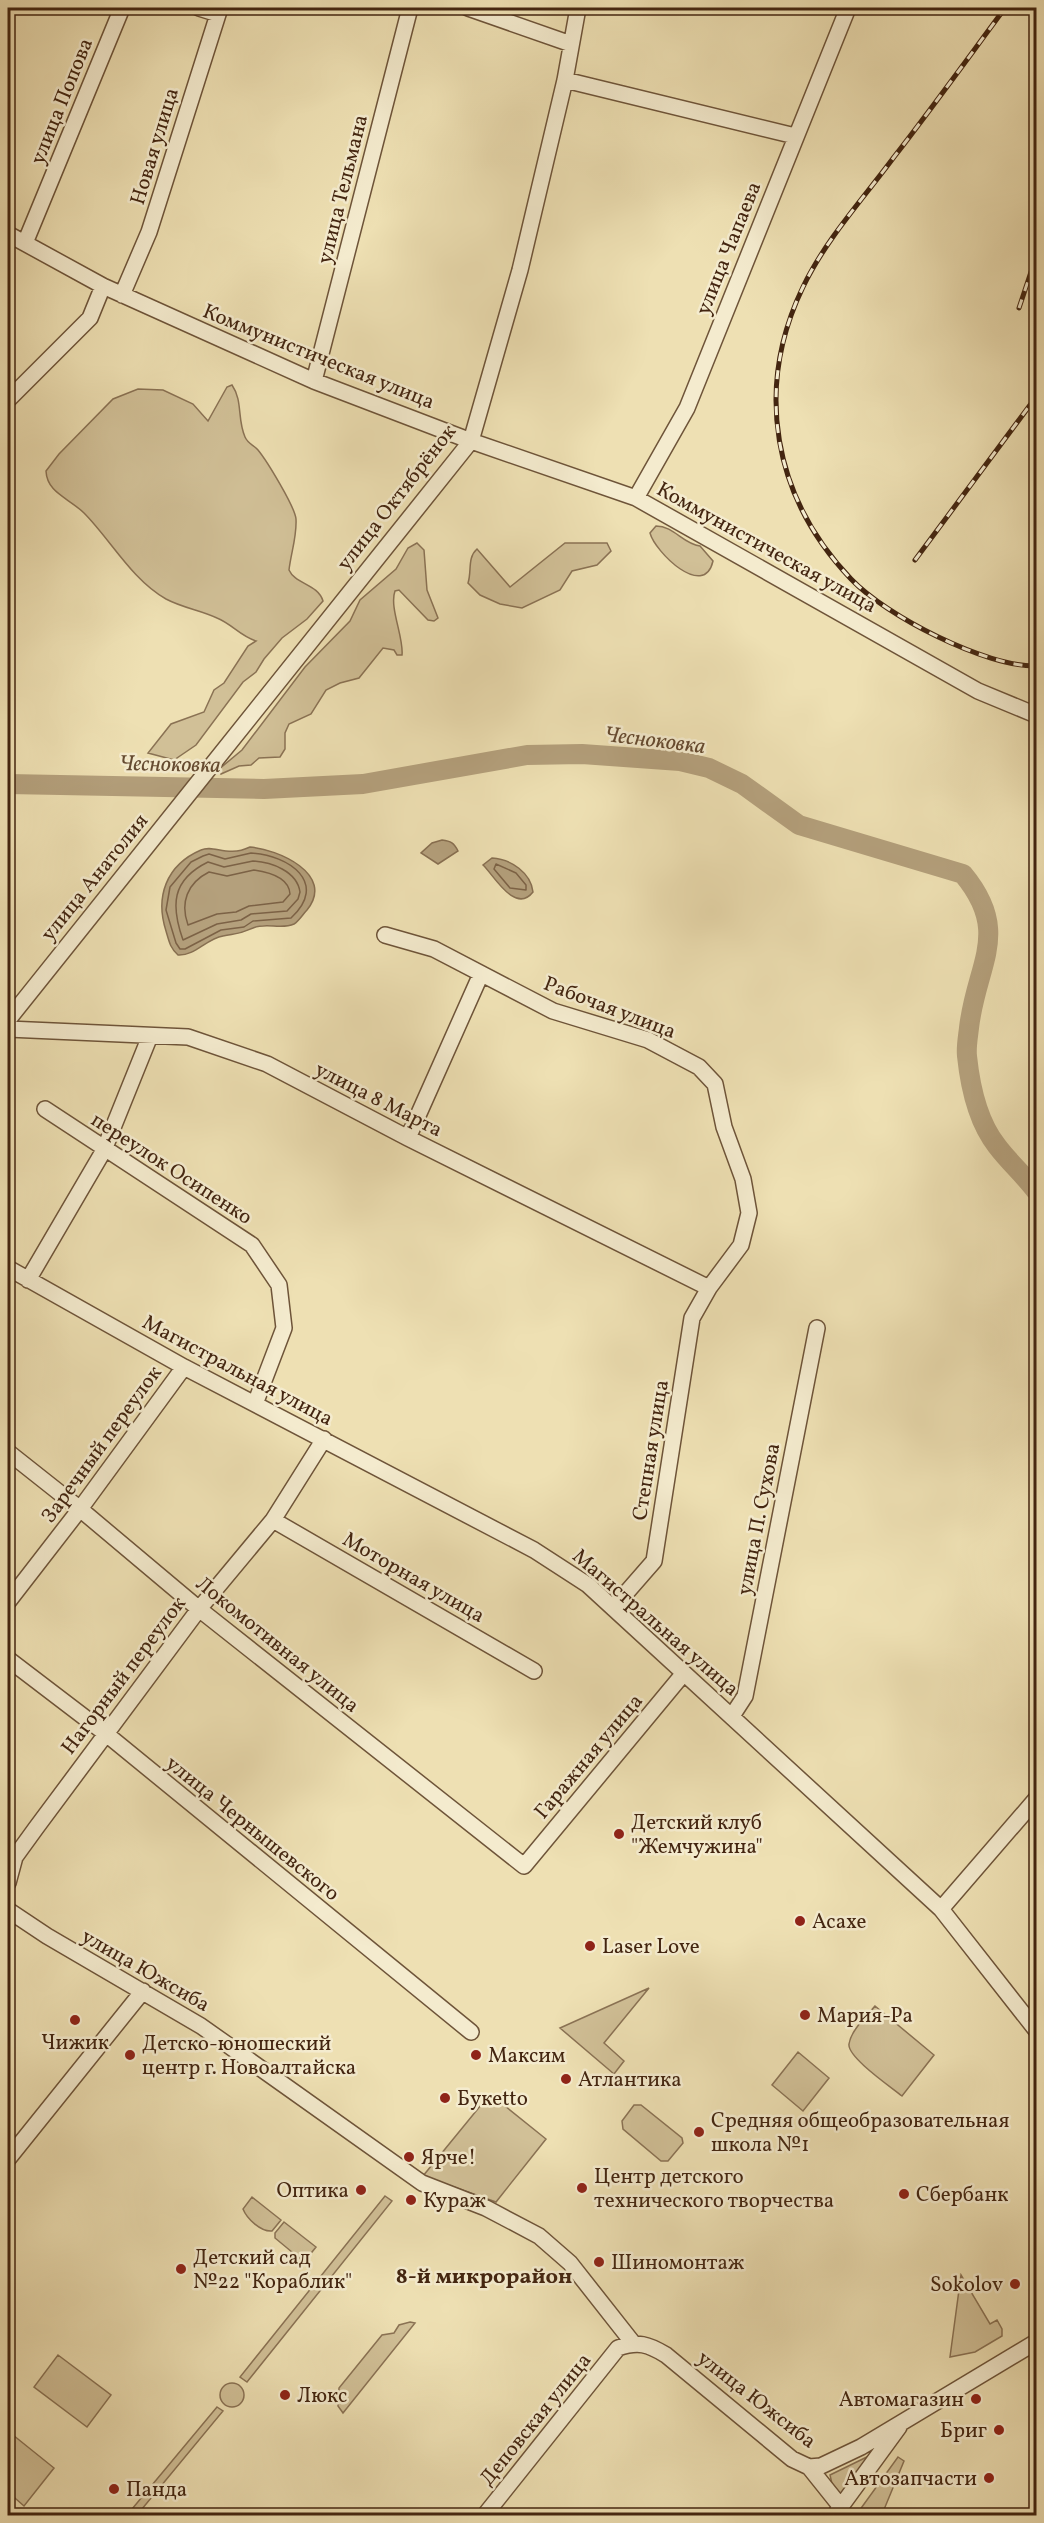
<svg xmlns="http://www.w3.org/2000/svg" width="1044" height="2523" font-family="Vollkorn,serif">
  <rect width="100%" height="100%" fill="#eee0b3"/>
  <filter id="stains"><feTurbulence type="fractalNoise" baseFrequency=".00333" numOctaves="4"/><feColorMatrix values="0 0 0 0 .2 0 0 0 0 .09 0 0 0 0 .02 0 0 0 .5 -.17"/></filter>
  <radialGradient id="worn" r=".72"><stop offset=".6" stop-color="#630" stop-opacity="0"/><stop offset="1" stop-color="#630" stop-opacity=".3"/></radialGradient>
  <!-- green -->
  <path fill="#d1c097" stroke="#8a7254" stroke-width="1.5" d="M232,385C243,401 237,419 245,437C248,444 254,445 258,450C267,461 295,507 296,519C297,536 291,553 289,570C295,584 318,584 323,601L307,619L282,638L264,659L256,672L243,682L196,745L174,760L148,753L171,724L204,712L214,690L224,683L248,646L256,641C240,636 232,624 217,618C200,610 183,608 166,599C132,580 110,539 84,513C69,498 47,493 46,471L59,454L113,399L138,389L163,390L193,404L208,421L227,387Z
    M656,526C674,526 683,544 700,546L713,561C704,600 655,552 650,533Z
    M417,543L424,550L427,590L438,618L434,621L428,620L399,590L395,591C389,607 404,638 402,655H397L394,650L383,648L359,678L340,683L326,690L311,714L289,724L285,733V749L280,757L259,758L251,765L239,766L221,774L218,770L242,750L305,667L350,621L360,600L396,569L408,548Z
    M565,543H607L611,551L597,565L572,571L560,590L522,608L500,604L480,595L468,583C472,571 467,558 477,549L510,587Z
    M649,1988L604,2043L624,2061L614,2074L560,2028Z
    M875,2006L934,2055L902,2096C891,2087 847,2057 849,2044C851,2030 867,2016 875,2006Z
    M798,2052L829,2078L803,2111L772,2085Z
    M490,2094L546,2139L496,2202L423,2176Z
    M634,2105H641L682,2138L683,2143L668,2161H661L623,2129L622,2121Z
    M385,2196L392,2201L247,2382L240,2377Z
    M252,2197L281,2220L272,2231C261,2232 247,2219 243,2209Z
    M284,2222L316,2247L304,2262L275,2238V2233Z
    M961,2275L990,2324L997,2320L1002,2329V2336L975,2352L950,2357Z
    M410,2322L415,2323L343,2413L338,2406L339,2388L382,2335L394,2333L399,2325Z
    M58,2355L111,2395L87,2427L34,2387Z
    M220 2395a12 12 0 1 1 24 0a12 12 0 1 1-24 0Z
    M217,2407L223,2411L137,2515H127Z
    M8,2431L54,2468L24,2506L8,2492Z
    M873,2454L844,2493H838L832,2484L830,2475Z
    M898,2457L904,2461L883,2512L881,2515H867L859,2511Z"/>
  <!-- water -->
  <path fill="#b4a07c" stroke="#876f51" stroke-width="1.5" d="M442,840C451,841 454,843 458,851L438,864L421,853L432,843Z
    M250,847C277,849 336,874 307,910C303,914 299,921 294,924C281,930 266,922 253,928C239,934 239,933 223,936C206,939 195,956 178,955C170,948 169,941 166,931C155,897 166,865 201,850C214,844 227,858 250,847Z
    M492,858C511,859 531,873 533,892C515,915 493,874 483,865Z"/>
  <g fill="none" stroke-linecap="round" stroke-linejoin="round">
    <!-- shore -->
    <path stroke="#7c6246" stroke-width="1.5" d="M251,853C289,855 329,883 291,918L253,921L244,927L221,930L185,949H180L176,943L166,910L170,887L191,862L203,856L209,854L225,859Z
      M253,861C271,862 297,871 300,892L298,899L287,911L251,914L241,920L217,924L183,940C171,906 171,880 208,862L224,867Z
      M496,864L516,873L526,885V890L510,888L494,869Z
      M254,870C268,872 289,877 290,894L283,902L249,906L236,912L217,914L188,925C180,903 187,883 209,872L227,876Z"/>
    <!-- river -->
    <path stroke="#b4a07c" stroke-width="20" d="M8,784L264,789L363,784L527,755L582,754L680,761L709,768L742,784L799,825L963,874C1012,933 976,964 969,1028C968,1037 966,1047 967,1056C970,1085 978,1122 997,1146C1009,1162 1024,1175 1036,1191"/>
    <!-- minor casing -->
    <g stroke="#6e5439" stroke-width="18">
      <path id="minor" d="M199,8L218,14
        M468,8L571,44
        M565,80L795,136
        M8,234L103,286L314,381L471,441L636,498L978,691L1036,715
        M25,243L122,8
        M122,295L149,232L220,8
        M314,381L410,8
        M8,400L90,318L103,286
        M636,498L687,408L848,8
        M385,935L434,949L553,1011L648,1040L699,1067L715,1084L724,1127L743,1179L749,1213L741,1245L709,1288L692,1318L654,1561L613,1608
        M8,1020L471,441L520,270L565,80L578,8
        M8,1029L188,1037L267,1064L408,1138L709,1288
        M45,1109L252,1245L279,1285L284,1328L255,1404
        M408,1138L481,974
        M8,1268L184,1367L534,1550L588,1585L941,1909L1036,2030
        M28,1280L104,1150L150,1036
        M8,1452L80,1509L199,1609L524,1866L684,1673
        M273,1520L534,1671
        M8,1602L80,1509L184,1367
        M8,1659L105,1733L471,2032
        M732,1716L745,1696L817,1328
        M8,1883L15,1857L36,1828L199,1609L273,1520L324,1439
        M941,1909L1036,1799
        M8,1910L47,1936L201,2026L422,2183L486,2208L539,2236L570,2263L633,2343
        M8,2159L143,1991
        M809,2467L821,2466L861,2447L1036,2342
        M484,2516L618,2348C638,2341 648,2344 666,2355L792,2459L809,2467L841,2507
        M834,2516L899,2427"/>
    </g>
    <!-- minor -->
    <use href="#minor" stroke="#f4ebce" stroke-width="15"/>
    <!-- rail casing -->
    <g stroke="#432510" stroke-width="5">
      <path id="rail" d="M1005,8C968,58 932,108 894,157C863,199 826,239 803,287C754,389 773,497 851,579C886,616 986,667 1036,666
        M1019,308L1036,257
        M915,560L1036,397"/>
    </g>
    <!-- rail -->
    <use href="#rail" stroke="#f4ebce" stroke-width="3" stroke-dasharray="9" stroke-linecap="butt"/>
  </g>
  <!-- markers -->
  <g fill="#8f2418" stroke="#f4ebce" stroke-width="2">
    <circle cx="619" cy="1834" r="6"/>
    <circle cx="800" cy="1921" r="6"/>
    <circle cx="590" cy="1946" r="6"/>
    <circle cx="805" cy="2015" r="6"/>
    <circle cx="75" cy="2020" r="6"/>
    <circle cx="130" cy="2055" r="6"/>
    <circle cx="476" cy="2055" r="6"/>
    <circle cx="566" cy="2079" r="6"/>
    <circle cx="445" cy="2098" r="6"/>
    <circle cx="699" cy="2132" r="6"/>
    <circle cx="409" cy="2157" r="6"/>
    <circle cx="582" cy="2188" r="6"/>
    <circle cx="361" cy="2190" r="6"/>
    <circle cx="904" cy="2194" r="6"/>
    <circle cx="411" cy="2200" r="6"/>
    <circle cx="599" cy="2262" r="6"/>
    <circle cx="181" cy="2269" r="6"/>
    <circle cx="1015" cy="2284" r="6"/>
    <circle cx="285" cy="2395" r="6"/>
    <circle cx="976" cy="2399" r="6"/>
    <circle cx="999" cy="2430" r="6"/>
    <circle cx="989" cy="2478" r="6"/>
    <circle cx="114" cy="2489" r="6"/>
  </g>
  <g text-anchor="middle" stroke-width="5" stroke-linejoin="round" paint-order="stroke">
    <!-- street labels -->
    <g font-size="21" fill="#432510" stroke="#f4ebce">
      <text transform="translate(61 101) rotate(-68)" y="7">улица Попова</text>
      <text transform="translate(154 146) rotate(-73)" y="7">Новая улица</text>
      <text transform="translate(342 189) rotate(-76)" y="7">улица Тельмана</text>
      <text transform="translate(728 248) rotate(-68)" y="7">улица Чапаева</text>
      <text transform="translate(319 356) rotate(22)" y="7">Коммунистическая улица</text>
      <text transform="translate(396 497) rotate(-52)" y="7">улица Октябрёнок</text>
      <text transform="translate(767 547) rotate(29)" y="7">Коммунистическая улица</text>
      <text transform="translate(94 877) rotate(-51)" y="7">улица Анатолия</text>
      <text transform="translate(610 1007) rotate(21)" y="7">Рабочая улица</text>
      <text transform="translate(379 1099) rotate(27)" y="7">улица 8 Марта</text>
      <text transform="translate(172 1168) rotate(33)" y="7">переулок Осипенко</text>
      <text transform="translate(238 1370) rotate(28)" y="7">Магистральная улица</text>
      <text transform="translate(101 1444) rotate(-54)" y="7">Заречный переулок</text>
      <text transform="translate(650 1450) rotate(-81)" y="7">Степная улица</text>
      <text transform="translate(758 1519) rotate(-79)" y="7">улица П. Сухова</text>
      <text transform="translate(414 1577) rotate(30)" y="7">Моторная улица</text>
      <text transform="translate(656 1622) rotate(41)" y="7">Магистральная улица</text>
      <text transform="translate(278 1644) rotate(39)" y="7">Локомотивная улица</text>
      <text transform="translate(123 1675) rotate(-53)" y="7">Нагорный переулок</text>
      <text transform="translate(588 1756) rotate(-50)" y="7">Гаражная улица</text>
      <text transform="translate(253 1828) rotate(39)" y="7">улица Чернышевского</text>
      <text transform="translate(146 1970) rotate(30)" y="7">улица Южсиба</text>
      <text transform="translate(757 2399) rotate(38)" y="7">улица Южсиба</text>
      <text transform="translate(535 2419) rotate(-51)" y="7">Деповская улица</text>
    </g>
    <!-- poi labels -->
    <g font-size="21" fill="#432510" stroke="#f4ebce" text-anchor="start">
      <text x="631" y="1829">Детский клуб<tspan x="631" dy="24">"Жемчужина"</tspan></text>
      <text x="812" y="1928">Асахе</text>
      <text x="602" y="1953">Laser Love</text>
      <text x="817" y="2022">Мария-Ра</text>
      <text x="75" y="2049" text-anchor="middle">Чижик</text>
      <text x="142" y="2050">Детско-юношеский<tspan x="142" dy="24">центр г. Новоалтайска</tspan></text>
      <text x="488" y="2062">Максим</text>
      <text x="578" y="2086">Атлантика</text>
      <text x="457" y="2105">Букеttо</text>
      <text x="711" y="2127">Средняя общеобразовательная<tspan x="711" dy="24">школа №1</tspan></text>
      <text x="421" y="2164">Ярче!</text>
      <text x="594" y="2183">Центр детского<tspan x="594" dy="24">технического творчества</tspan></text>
      <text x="349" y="2197" text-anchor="end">Оптика</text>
      <text x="916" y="2201">Сбербанк</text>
      <text x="423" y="2207">Кураж</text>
      <text x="193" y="2264">Детский сад<tspan x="193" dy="24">№22 "Кораблик"</tspan></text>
      <text x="611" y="2269">Шиномонтаж</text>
      <text x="1003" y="2291" text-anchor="end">Sokolov</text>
      <text x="297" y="2402">Люкс</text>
      <text x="964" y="2406" text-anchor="end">Автомагазин</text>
      <text x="987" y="2437" text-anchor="end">Бриг</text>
      <text x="977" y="2485" text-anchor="end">Автозапчасти</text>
      <text x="126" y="2496">Панда</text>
    </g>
    <!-- water labels -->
    <g font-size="22" font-style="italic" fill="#654a30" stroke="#f4ebce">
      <text transform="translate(655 739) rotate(7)" y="8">Чесноковка</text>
      <text transform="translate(170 763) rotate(1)" y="8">Чесноковка</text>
    </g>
    <!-- neighbourhood labels -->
    <g font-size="22" font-weight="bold" fill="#432510" stroke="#f4ebce">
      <text x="484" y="2283">8-й микрорайон</text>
    </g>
  </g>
  <!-- margin -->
  <rect width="1044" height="2523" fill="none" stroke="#eee0b3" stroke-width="30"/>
  <rect x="9" y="9" width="1026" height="2505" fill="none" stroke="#432510" stroke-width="3"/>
  <rect x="15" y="15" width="1014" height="2493" fill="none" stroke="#432510" stroke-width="1.5"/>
  <rect width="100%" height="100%" filter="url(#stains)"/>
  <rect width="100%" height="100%" fill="url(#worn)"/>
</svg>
